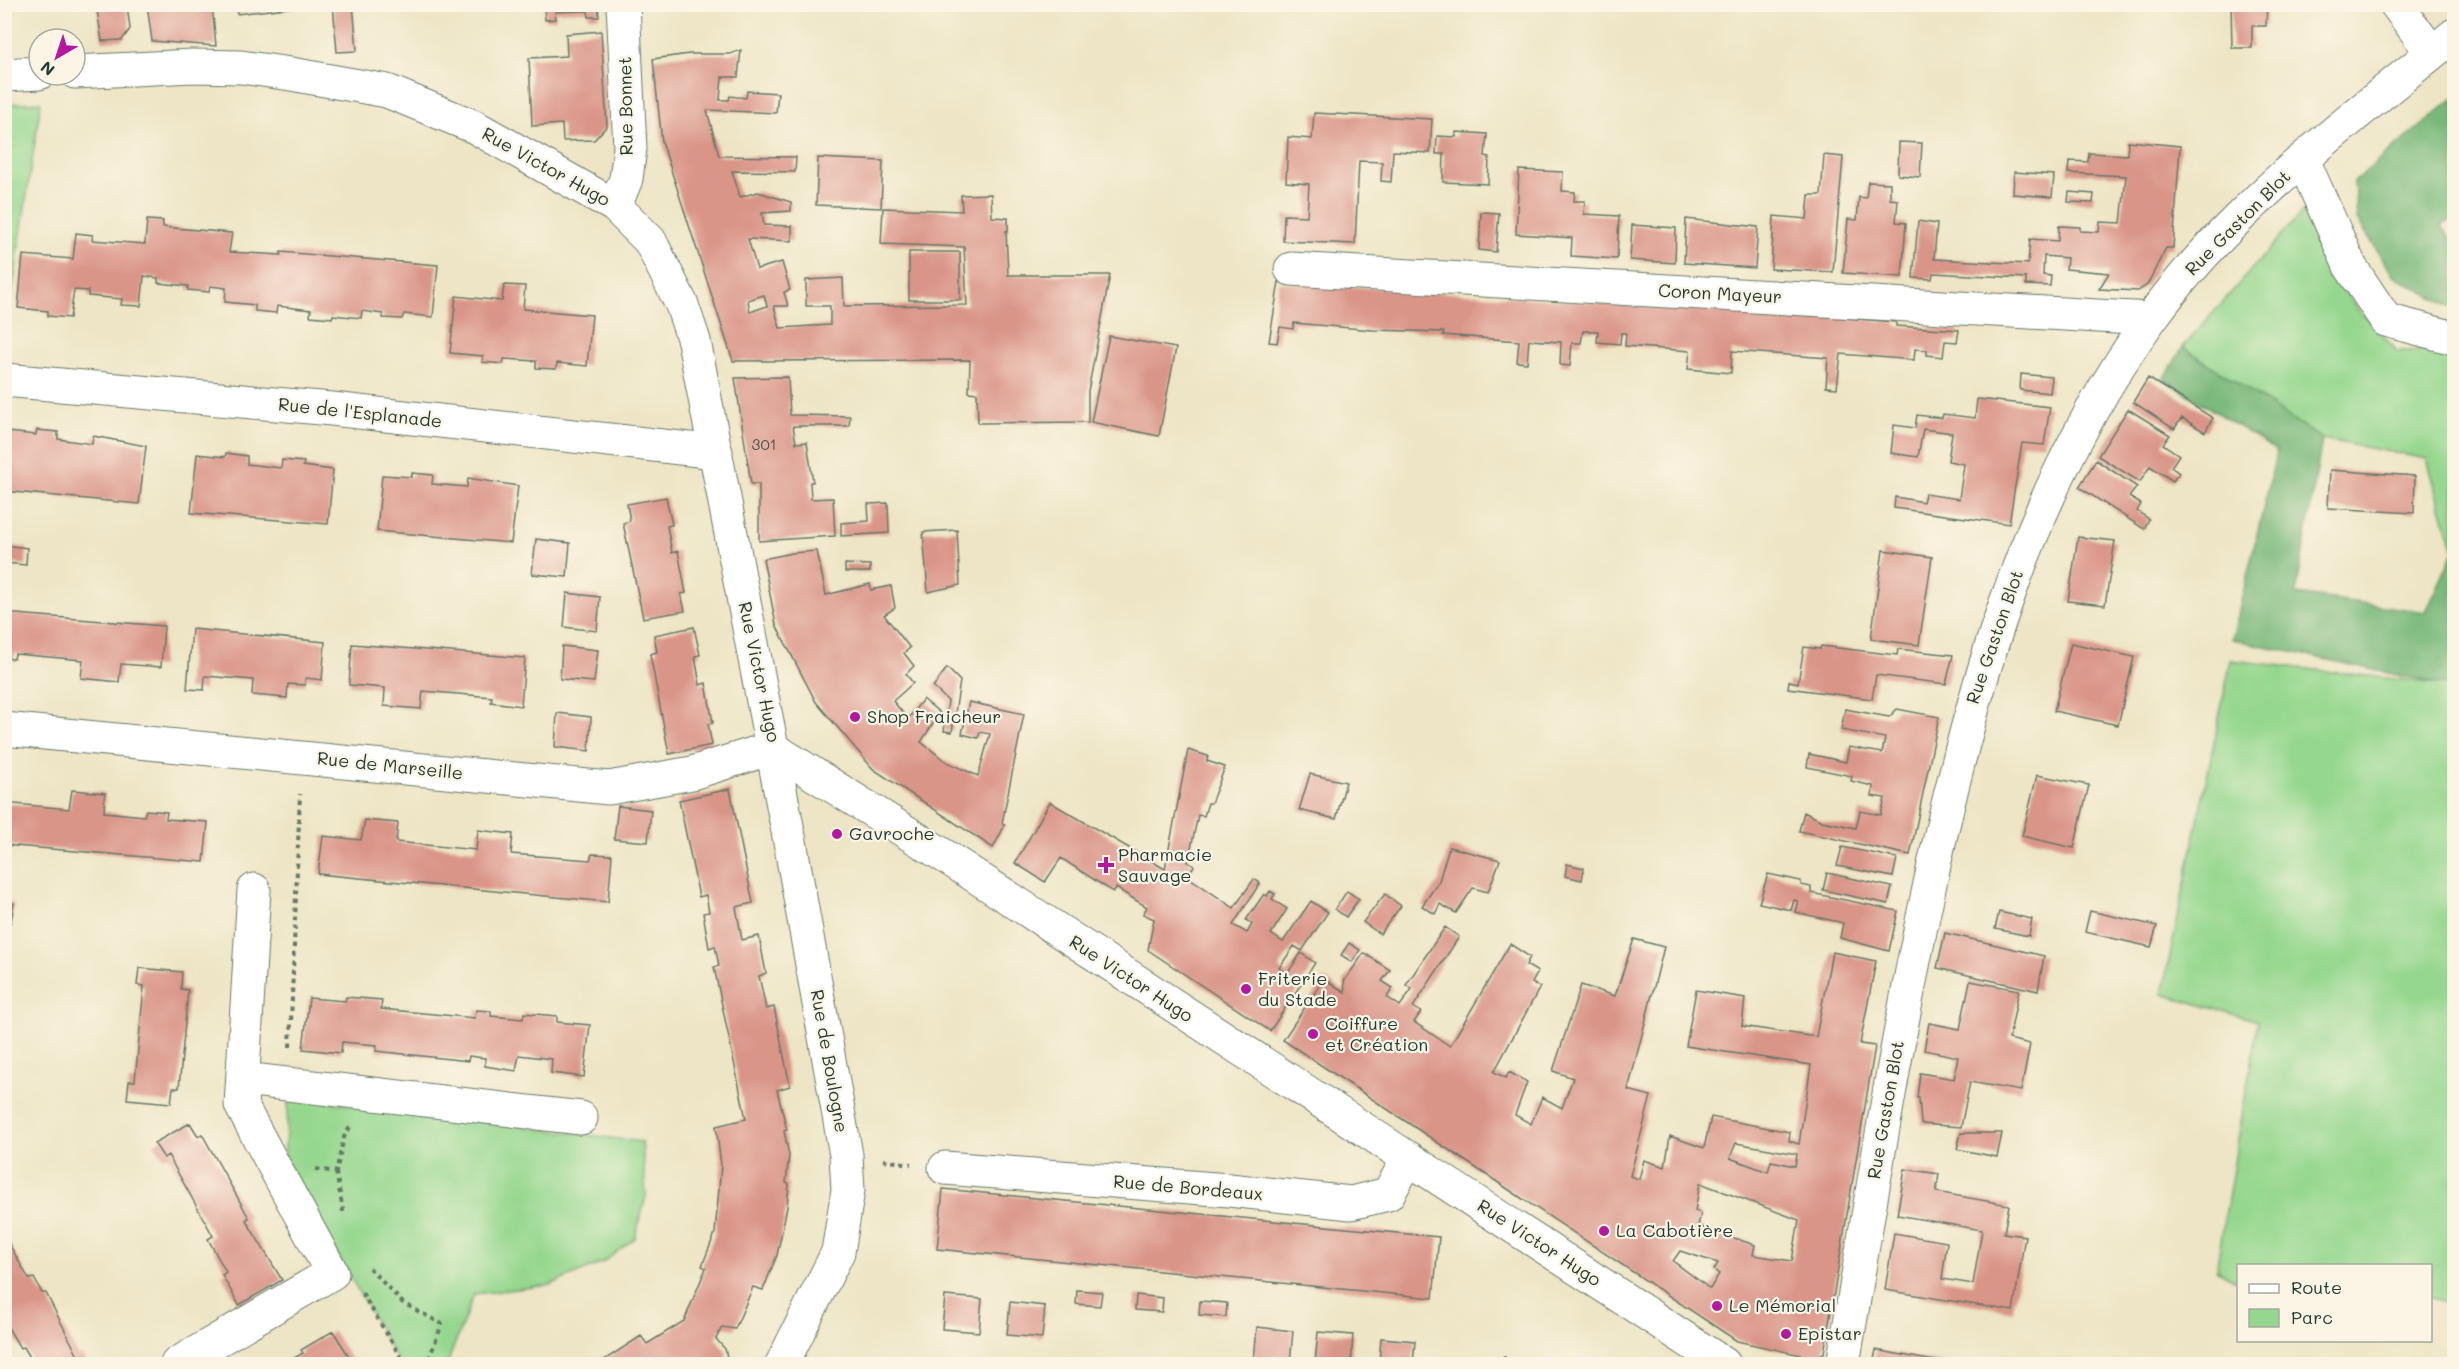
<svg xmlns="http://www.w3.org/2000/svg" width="2459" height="1369" font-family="Mali,sans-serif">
  <rect width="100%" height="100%" fill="#fcf5e5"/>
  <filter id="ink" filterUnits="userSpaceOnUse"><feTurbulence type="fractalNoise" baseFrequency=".0167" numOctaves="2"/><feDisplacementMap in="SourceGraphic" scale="12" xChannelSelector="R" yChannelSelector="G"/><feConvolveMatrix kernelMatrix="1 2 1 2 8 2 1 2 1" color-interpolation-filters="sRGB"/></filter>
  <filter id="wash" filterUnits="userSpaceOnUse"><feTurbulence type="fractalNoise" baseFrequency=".008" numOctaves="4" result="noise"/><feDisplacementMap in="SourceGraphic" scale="24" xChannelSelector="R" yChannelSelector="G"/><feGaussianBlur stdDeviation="1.35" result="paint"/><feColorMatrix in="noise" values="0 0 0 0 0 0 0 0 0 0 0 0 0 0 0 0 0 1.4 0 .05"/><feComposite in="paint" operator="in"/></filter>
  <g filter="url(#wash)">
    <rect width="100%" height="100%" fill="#ede5c5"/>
    <!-- green -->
    <path fill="#95d78e" stroke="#5a8a61" stroke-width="1.5" d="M41,102L5,339V104Z
      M2302,212L2354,305L2397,351L2454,350V551L2427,459L2322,439L2183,347Z
      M2231,660L2438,684L2454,683V1304L2431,1298L2430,1266H2238V1282L2216,1270L2258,1021L2162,994Z
      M289,1097L642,1142L646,1196L635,1238L602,1263L550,1285L474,1294L447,1364H399L284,1158Z"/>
    <!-- forest -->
    <path fill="#78b879" stroke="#4c7a56" stroke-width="1.5" d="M2454,98V219L2441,225L2454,243V309L2393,275L2357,219L2354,181Z
      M2183,347L2322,439L2296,594L2426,612L2454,551V683L2438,684L2232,639L2277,451L2164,379Z"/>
    <g id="blocks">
      <!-- building -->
      <path fill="#da9589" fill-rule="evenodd" d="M96,4H127L130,29L122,40L102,41Z
        M147,4H212L216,46L152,41Z
        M236,4H295V7L237,14Z
        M333,4H353L357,51L337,52Z
        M544,4H598L599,17H589L588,11L555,12L556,19L545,20Z
        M2231,4H2267L2266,26H2252V48H2232Z
        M601,31L607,126L594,140L563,141L562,124L532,126L529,58L567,56L566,34Z
        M741,50L738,77H722L720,100H729L730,96L746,98L747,91L778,93L776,113L707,110L719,156L796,157L795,172L732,171L740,197L758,192L791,202V211L762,213L764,225L792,226V241L748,239L757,269L782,262L790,290L784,292L788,306H774L780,328L830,325V306H806V280L843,278L844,306L967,305L964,247L881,244L883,208L962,211L961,195L991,194L992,217L1008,218V231H1006L1008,275H1110L1088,391V422L978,423L977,393L969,392L970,360L733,361L662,142L653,59L689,54H730ZM764,295L767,306L750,312L748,300Z
        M1314,113L1432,119L1430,153L1393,151L1391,182L1381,181L1382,162L1359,161L1355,244L1283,241L1284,215L1307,216L1309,184L1286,182L1288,137L1312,139Z
        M1456,132L1487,134L1485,156L1489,157L1488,184L1443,182L1444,154H1436L1437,136L1456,137Z
        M2128,141L2180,146L2173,248H2166L2147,285L2138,291L2099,289L2109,273L2066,269L2067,258L2044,256L2043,275L2051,276L2050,286L2026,285V278L1933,273L1932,279L1913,278L1918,221L1937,224L1934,259L2028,264L2030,239L2058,241L2059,226L2080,227V231L2099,232L2100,222L2121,223L2126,176L2068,173L2069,161L2088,162L2089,153L2127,155Z
        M1899,142L1922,143L1920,177L1898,175Z
        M1824,155L1843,157L1833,272L1771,269L1774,216L1807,219L1809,195H1821Z
        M818,158L883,161L881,208L816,205Z
        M1519,170L1563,172L1562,191L1575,192L1574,201H1585L1584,214L1619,216L1617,259L1571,256L1572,238L1516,234Z
        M2014,172L2054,175L2052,197L2013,194Z
        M1868,182L1890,183V199L1898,200L1896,222L1906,223L1902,277L1843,273L1848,219L1857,220L1859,197L1866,198Z
        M2069,192L2094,194L2093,203L2068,202Z
        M1481,212L1499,213L1496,252L1479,250Z
        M1686,219L1758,227L1755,268L1684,263Z
        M147,220L163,221V227L232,233L229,252L281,255V252L438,265L433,317L404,314L402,319L383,318V314L362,311L361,318L333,315L332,318L310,316L311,310L277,306L276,313L255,311V305L225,302L226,288L210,286L209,292L188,290V286L158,283V278L144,276L141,306L121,305L122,299L88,296V291L74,290L70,318L48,316V311L18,308L23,255L73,259L76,233L93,235L92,240L145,244Z
        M1632,225L1676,228L1675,263L1630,260Z
        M909,252H960V300H909Z
        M1279,282L1844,318L1896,322V326L1959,330L1957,342L1945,341L1943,357L1927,355V350L1915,349L1914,360L1841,354L1837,388L1826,387L1828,358L1732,351L1731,373L1688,369L1690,351L1625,346L1626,333H1621L1620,344L1597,342L1598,331H1583L1581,343H1572L1570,366L1560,365L1561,342L1529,340L1527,363L1517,362L1519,341L1443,335L1444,332L1373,330L1294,323L1293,329L1280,327L1277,343L1269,342Z
        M504,285L525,286L523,309L592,315L587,366L557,363L556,369L536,368V361L504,359L503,364L482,362L483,356L450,353L456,296L502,301Z
        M1109,336L1176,348L1159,436L1091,422Z
        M2021,374L2052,377L2050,393L2020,390Z
        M788,377L790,415L850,416L849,426H793L796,443L807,442L813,482H810L811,499L833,498L835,536L759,541V484H751L735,378Z
        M2148,378L2213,418L2205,432L2182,418L2174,429L2133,402Z
        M1977,399L2050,407L2044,445L2022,443L2009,524L1894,508L1895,497L1923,502L1925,494L1959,499L1964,464L1948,461L1952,433L1923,429L1918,457L1891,453L1894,425L1915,428L1917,415L1942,418L1943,414L1975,418Z
        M2128,409L2170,435L2163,444L2179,455L2171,467L2179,473L2173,481L2150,466L2140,482L2098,456Z
        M37,430L58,432V439L92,444L93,436L146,446L139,504L4,491L8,432L36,435Z
        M226,453L247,456V464L281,468L282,460L304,462L303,466L333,470L328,524L191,513L197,454L225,457Z
        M2096,460L2137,487L2129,497L2141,504L2137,511L2149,519L2144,529L2079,487Z
        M2330,470L2415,476L2414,513L2328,508Z
        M412,473L433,475L432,484L467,487L468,478L518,486L511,543L377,531L382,475L412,477Z
        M666,497L672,525L667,526L672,553L678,551L686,593L681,594L685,611L643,618L623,523L630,521L627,504Z
        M888,503L889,533L841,536V523L869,521L868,504Z
        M957,530L960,585L928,592L923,532Z
        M2078,537L2115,541L2105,605L2068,601Z
        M536,539L570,543L567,577L532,574Z
        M4,545L27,548L26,565L4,563Z
        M1883,550L1932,557L1919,645L1871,639Z
        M817,551L826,595L870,584L871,590L891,586L895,608L884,615L910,648L904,653L914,666L906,674L913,683L893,701L908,719L923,699L940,713L921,742L947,762L978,776L990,734L980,732L978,738L962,734L969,702L1024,714L1002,823L1005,825L993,848L873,769L816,702L776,625L763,559L792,553Z
        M845,564L870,565V572H845Z
        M567,593L600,597L597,631L564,627Z
        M4,613L164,626L161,667L121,664L119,682L81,678L83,660L15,654L14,659L4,658Z
        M694,627L700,655L695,656L700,685L706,683L713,723L708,724L712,745L669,754L650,654L657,652L654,635Z
        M192,629L325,642L322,680L306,678L305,685L288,684L287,698L252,695L253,680L205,676L204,690L187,689Z
        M2071,643L2134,657L2118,725L2054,711Z
        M352,644L525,658L521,706L491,702L492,697L423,691L421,709L384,706L385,688L349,685Z
        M562,646L598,650L594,682L560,679Z
        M1821,646L1897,655L1898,649L1953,655L1946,684L1876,675L1872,699L1788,688L1789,681L1798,683L1804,647L1820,649Z
        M947,668L960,681L952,732L944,731L948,701L933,687Z
        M1845,709L1889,717L1897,709L1939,717L1910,855L1799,831L1804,812L1822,821L1856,828L1860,811L1881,815L1885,798L1872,796L1873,786L1851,781L1852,776L1807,767L1809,754L1846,762L1849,747L1882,753L1885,738L1841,730Z
        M557,713L591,717L589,751L555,747Z
        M1188,750L1208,756L1207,761L1225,767L1211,803H1208L1204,816L1198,815L1188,862L1194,866L1187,876L1234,908L1254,879L1260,883L1233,925L1247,933L1252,924L1246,920L1264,894L1267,896L1270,891L1275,894L1272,899L1287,909L1271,934L1283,942L1311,901L1328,912L1302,951L1294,946L1279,968L1287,974L1301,953L1315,963L1270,1031L1148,950L1154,919L1143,914L1147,907L1116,888L1113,892L1061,858L1045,882L1015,863L1050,802L1165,869Z
        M1310,774L1346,782L1336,819L1299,810Z
        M2037,775L2089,785L2074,848L2022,836Z
        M730,789L753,903L736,907L742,940L759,936L766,973L759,976L766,1009L774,1007L790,1086L777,1090L787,1130L784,1131L789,1155L786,1183L789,1184L787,1207L777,1255L763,1290L753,1287L735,1329L722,1327L716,1339L725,1349L727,1357L715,1364H598L641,1336L647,1344L684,1321L706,1268L702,1266L715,1233L721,1165L716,1126L746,1119L714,967L719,966L715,946L709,948L703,913L709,912L706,895L699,897L679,800Z
        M72,790L105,793L104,812L144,816L146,810L167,812L166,819L208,822L204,862L4,845V803L69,809Z
        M618,806L651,810L648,842L614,839Z
        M365,820L398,823L396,842L476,850L478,830L513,834L511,854L590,860L592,854L612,855L608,902L318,874L323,836L361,840Z
        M1449,847L1500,860L1488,892L1473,888L1456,913L1440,904L1435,914L1422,906L1439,881Z
        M1842,847L1897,858L1893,877L1837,866Z
        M1567,864L1584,868L1582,880L1565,876Z
        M1827,873L1892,887L1888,904L1823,890Z
        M1768,874L1801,881V885L1811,887V893L1898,911L1889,951L1840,938L1843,923L1795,912L1798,901L1794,900L1791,910L1759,903Z
        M1347,891L1359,899L1346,917L1335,909Z
        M1385,894L1401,906L1380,934L1363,922Z
        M4,903H14L11,922H4Z
        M2090,911L2157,926L2151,947L2085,932Z
        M1999,912L2032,919L2029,936L1995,929Z
        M1445,927L1459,937L1413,1007L1421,1012L1414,1022L1450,1046L1510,944L1530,957L1526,965L1538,972L1532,983L1540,987L1494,1072L1506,1078L1509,1072L1527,1082L1515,1115L1531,1124L1542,1097L1562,1108L1573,1078L1553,1071L1581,985L1615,996L1634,939L1664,947L1628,1090L1651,1096L1630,1176L1639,1179L1644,1160L1665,1167L1670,1136L1704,1148L1711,1117L1790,1132L1789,1141L1799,1144L1811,1065L1686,1046L1696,990L1745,998L1742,1026L1816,1037L1832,952L1876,961L1860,1044L1875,1046L1824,1353L1815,1358L1737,1341L1283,1040L1324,979L1345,992L1344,981L1364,953L1390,970L1382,981L1393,988L1387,997L1400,1006L1412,989L1406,985ZM1736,1143L1797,1154L1795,1166L1771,1161L1768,1172L1730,1158ZM1700,1183L1799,1220L1792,1261L1753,1255L1755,1245L1698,1226L1701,1213L1695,1211ZM1680,1251L1718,1263L1714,1270L1719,1274L1710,1289L1673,1261Z
        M1945,933L2044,956L2038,991L1937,968Z
        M1349,943L1360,950L1352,962L1341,955Z
        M139,968L182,972L181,989L188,990L179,1088H173L171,1103L127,1099L129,1081H135L144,986L137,985Z
        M1970,981L2019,990L2009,1039L2030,1044L2021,1091L1970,1082L1961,1127L1921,1124L1919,1098H1917L1920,1073L1954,1079L1958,1057L1924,1050L1929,1023L1960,1029Z
        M346,997L382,1000L381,1009L475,1018L476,1010L491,1011V1016L523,1019L524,1013L557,1016V1022L590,1025L584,1077L551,1073L552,1059L519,1055L516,1071L485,1066V1058L469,1056L468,1061L376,1051L377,1045L342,1042L341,1053L303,1049L309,998L345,1001Z
        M190,1123L198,1136L202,1134L249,1218L246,1220L282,1280L239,1305L222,1275L226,1272L208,1239L213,1236L168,1155L164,1158L154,1143Z
        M1961,1133H2002L1997,1157L1957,1149Z
        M1905,1169L1939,1174L1936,1192L2009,1205L2004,1233L2025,1236L2013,1311L1885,1290L1894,1233L1947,1242L1942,1279L1973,1284L1982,1230L1897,1215Z
        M943,1189L1439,1237L1433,1298L937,1249Z
        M4,1235L29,1279L34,1278L42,1293H46L78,1356L82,1355L87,1364H34L24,1347L20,1348L4,1321Z
        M1077,1290L1102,1292L1100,1306L1076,1304Z
        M1136,1295L1163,1298L1162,1312L1135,1310Z
        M945,1296L982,1299L979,1332L942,1329Z
        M1200,1301L1227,1303L1226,1317L1199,1315Z
        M1010,1302L1045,1306L1042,1338L1007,1335Z
        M1257,1327L1293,1331L1290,1363L1254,1360Z
        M333,1331L354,1364H284L303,1353L301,1350Z
        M1318,1332L1353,1335L1351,1364H1315Z
        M1381,1338L1415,1341L1413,1364H1379Z
        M1876,1350L1945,1363V1364H1873Z"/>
    </g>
  </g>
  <g filter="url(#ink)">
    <use href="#blocks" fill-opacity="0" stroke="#677867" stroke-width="1.5"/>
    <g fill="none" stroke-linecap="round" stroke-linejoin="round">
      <!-- minor casing -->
      <g stroke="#677867" stroke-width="35">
        <path id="minor" d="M2396,4L2432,53
          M75,72L192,66L241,67L291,74L387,91L475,127L615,206L650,241L682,305L694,341L791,847L846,1155L848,1190L838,1252L782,1364
          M4,75L39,73
          M2303,160L2350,266L2386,320L2454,338
          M615,206L626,179L630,148L623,4
          M1291,269L2150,319
          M4,380L332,409L716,452
          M4,729L609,788L692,773L772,748
          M772,748L943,855L1724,1364
          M243,1079L581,1118
          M945,1168L1229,1190L1351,1203L1388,1194L1409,1158
          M177,1364L332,1273L241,1105L254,890
          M1843,1364C1869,1212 1893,1059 1925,907C1968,701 2024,494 2149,321C2231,207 2347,123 2454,35"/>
      </g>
      <!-- path -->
      <path stroke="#677867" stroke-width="4" stroke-dasharray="4.5 4.5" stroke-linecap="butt" d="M290,1047L300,794
        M883,1160L911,1164
        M316,1169L336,1172L344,1137L350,1127
        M336,1172L344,1216
        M369,1268L403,1303L442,1324L427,1364
        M362,1293L405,1364
        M1457,1364L1506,1358"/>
      <!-- minor -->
      <use href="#minor" stroke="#fff" stroke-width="33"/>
    </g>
  </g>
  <!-- markers -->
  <g fill="#b5179e" stroke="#fcf5e5" stroke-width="2">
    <circle cx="855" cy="717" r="6"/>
    <circle cx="837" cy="834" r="6"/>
    <path d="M1103 856h6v6h6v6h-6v6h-6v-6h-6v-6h6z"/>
    <circle cx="1246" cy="989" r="6"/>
    <circle cx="1313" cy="1034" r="6"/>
    <circle cx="1604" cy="1231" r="6"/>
    <circle cx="1717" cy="1306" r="6"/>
    <circle cx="1786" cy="1334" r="6"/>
  </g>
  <g text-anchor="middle" stroke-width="4.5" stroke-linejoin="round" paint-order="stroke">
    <!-- number labels -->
    <g font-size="15" fill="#4e5349">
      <text x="764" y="450">301</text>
    </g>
    <!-- street labels -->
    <g font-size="18" fill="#1f3d34" stroke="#fcf5e5">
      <text transform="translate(626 106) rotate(-91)" y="6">Rue Bonnet</text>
      <text transform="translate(546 167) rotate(29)" y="6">Rue Victor Hugo</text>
      <text transform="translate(2238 223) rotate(-45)" y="6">Rue Gaston Blot</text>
      <text transform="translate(1720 294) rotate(3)" y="6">Coron Mayeur</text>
      <text transform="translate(360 413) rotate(6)" y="6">Rue de l'Esplanade</text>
      <text transform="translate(1995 637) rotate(-71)" y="6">Rue Gaston Blot</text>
      <text transform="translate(759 672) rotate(78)" y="6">Rue Victor Hugo</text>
      <text transform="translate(390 766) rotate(6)" y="6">Rue de Marseille</text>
      <text transform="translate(1131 979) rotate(33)" y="6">Rue Victor Hugo</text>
      <text transform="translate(829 1061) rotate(80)" y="6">Rue de Boulogne</text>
      <text transform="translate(1886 1110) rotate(-80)" y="6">Rue Gaston Blot</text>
      <text transform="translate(1188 1188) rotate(5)" y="6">Rue de Bordeaux</text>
      <text transform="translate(1539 1243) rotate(33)" y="6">Rue Victor Hugo</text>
    </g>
    <!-- poi labels -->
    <g font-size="18" fill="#1f3d34" stroke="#fcf5e5" text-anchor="start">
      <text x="867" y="723">Shop Fraicheur</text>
      <text x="849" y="840">Gavroche</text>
      <text x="1118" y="861">Pharmacie<tspan x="1118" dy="21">Sauvage</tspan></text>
      <text x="1258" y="985">Friterie<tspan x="1258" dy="21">du Stade</tspan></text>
      <text x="1325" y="1030">Coiffure<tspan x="1325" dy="21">et Création</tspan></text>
      <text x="1616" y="1237">La Cabotière</text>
      <text x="1729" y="1312">Le Mémorial</text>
      <text x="1798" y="1340">Epistar</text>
    </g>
  </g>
  <!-- margin -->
  <rect width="2459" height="1369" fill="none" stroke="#fcf5e5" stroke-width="24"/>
  <!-- legend -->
  <rect x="2237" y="1264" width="195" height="78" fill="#fcf5e5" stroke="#a4ab9e" stroke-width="1.5"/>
  <rect x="2249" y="1284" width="30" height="9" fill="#ffffff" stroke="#a4ab9e" stroke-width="1.5"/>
  <text x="2291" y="1294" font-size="18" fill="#1f3d34">Route</text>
  <rect x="2249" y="1309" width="30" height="18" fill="#95d78e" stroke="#a4ab9e" stroke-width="1.5"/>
  <text x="2291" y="1324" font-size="18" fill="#1f3d34">Parc</text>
  <!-- north arrow -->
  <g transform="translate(57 57) rotate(219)"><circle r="28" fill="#fcf5e5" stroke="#a4ab9e" stroke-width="1.5"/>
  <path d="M0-4.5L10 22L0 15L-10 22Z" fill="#b5179e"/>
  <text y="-9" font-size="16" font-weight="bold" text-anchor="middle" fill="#1f3d34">N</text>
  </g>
</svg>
